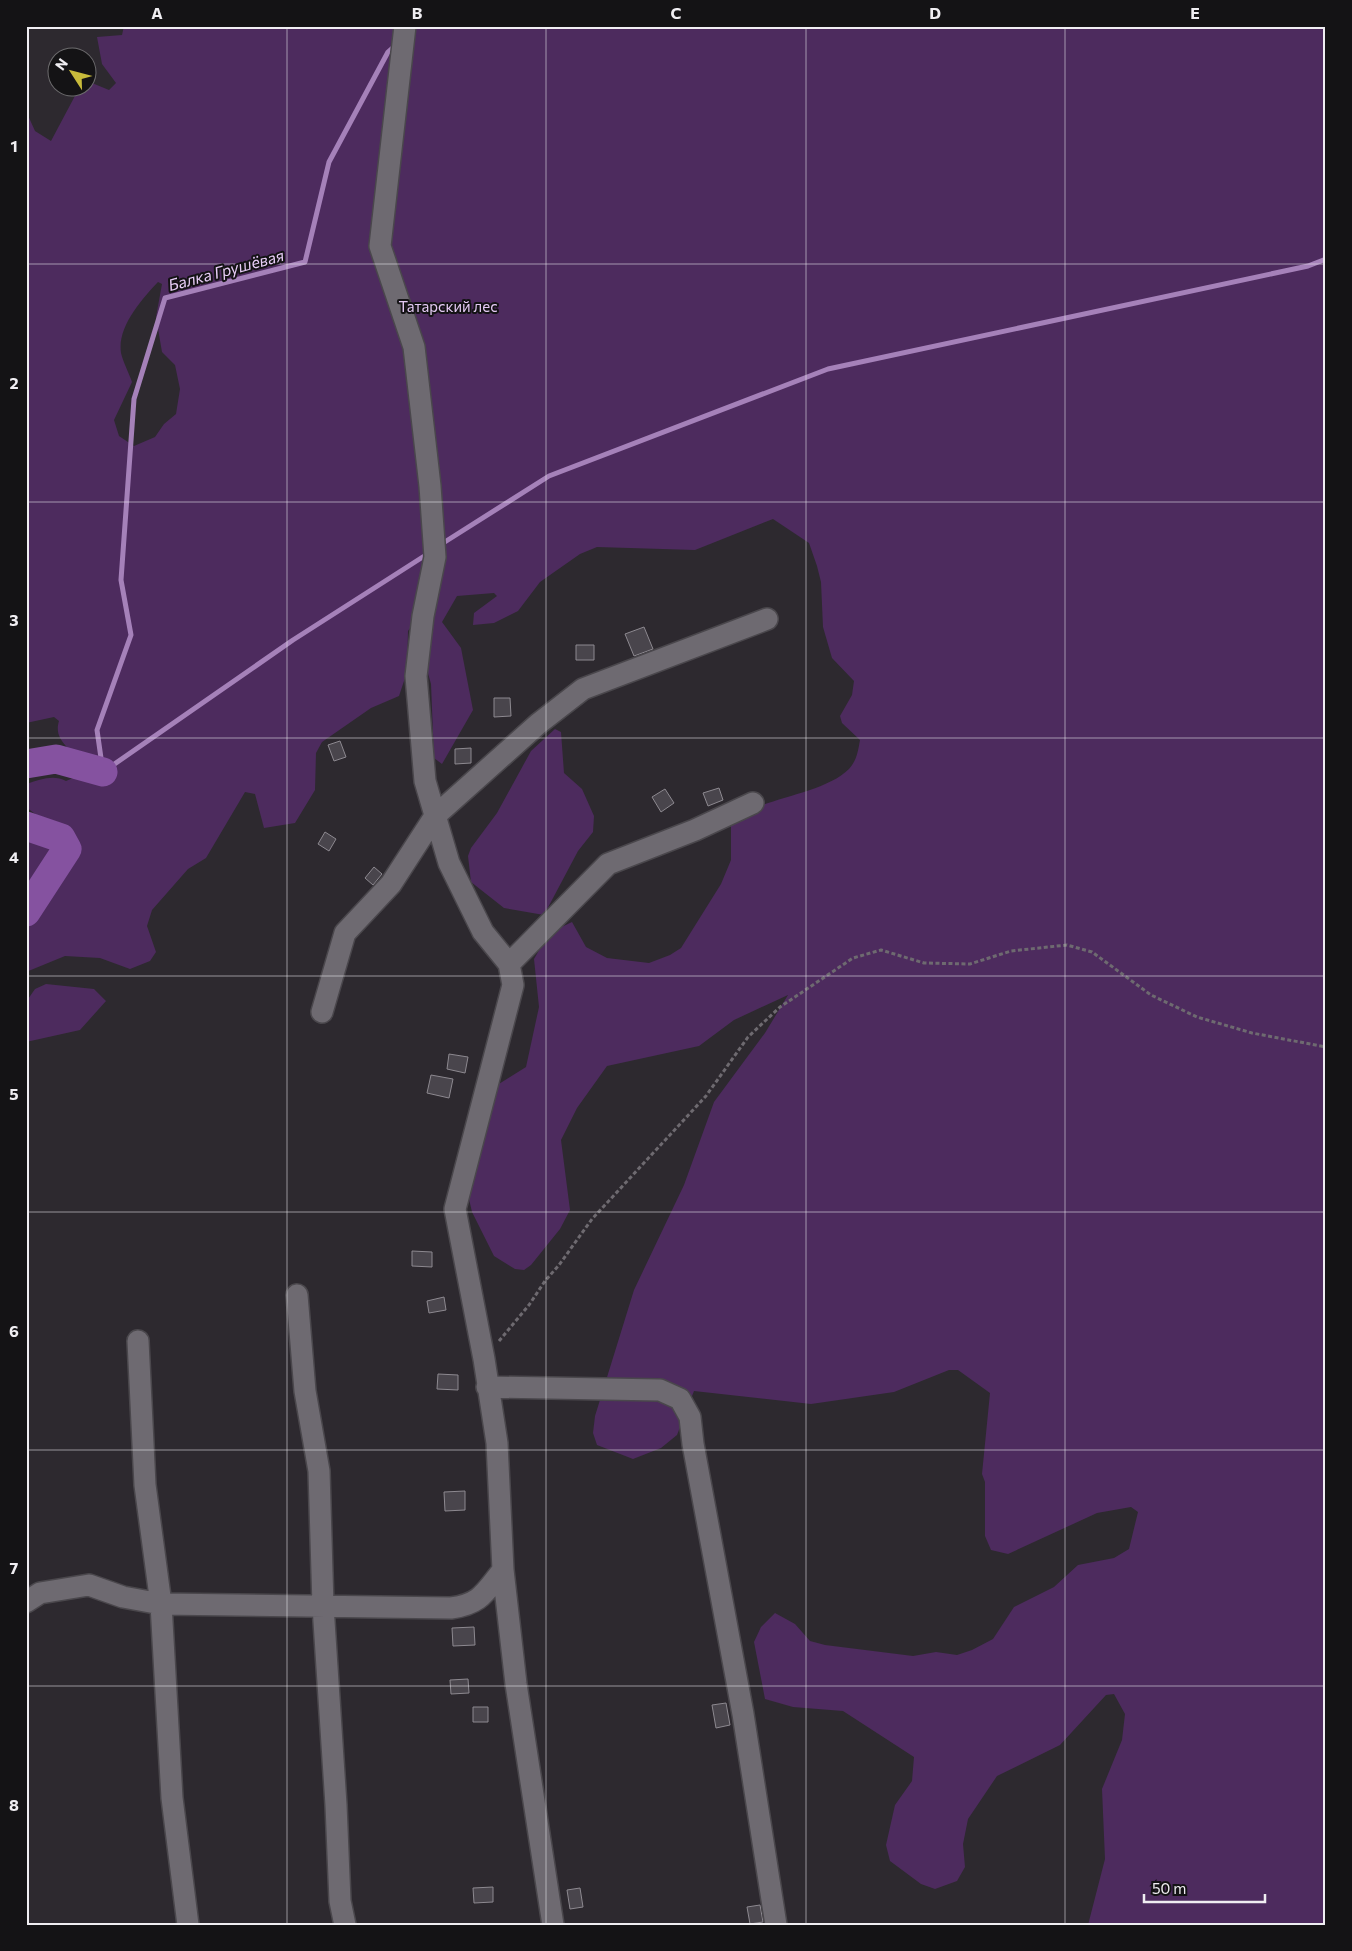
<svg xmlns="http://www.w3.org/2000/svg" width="1352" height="1951" font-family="Commissioner,sans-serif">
  <rect width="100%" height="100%" fill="#2d292f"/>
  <!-- green -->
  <path fill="#4d2b5e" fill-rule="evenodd" d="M124,26H1326V1925H1088L1105,1859L1102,1789L1122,1740L1125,1714L1114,1694L1106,1695L1060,1745L997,1776L968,1819L963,1844L965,1867L957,1881L935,1889L921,1884L890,1861L886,1845L895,1805L912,1781L914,1757L843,1711L793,1707L765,1699L754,1642L761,1627L775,1613L795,1624L810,1641L825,1645L913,1656L936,1652L957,1655L972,1650L993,1639L1014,1607L1054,1587L1078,1565L1114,1558L1129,1549L1138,1512L1131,1507L1097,1513L1008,1554L991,1550L985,1536V1482L982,1474L990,1393L958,1370H949L894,1392L811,1404L694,1391L677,1435L661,1448L633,1459L597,1445L593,1433L595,1416L634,1290L684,1185L714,1102L765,1033L788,995L734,1020L699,1046L607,1066L577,1108L561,1140L570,1210L560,1229L531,1265L524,1270L515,1269L494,1256L472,1212L469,1199L478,1097L526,1067L539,1007L534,959L549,933L572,922L586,947L607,958L649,963L670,955L681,948L721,884L731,860V821C737,817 742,813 748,811C776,797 827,791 849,769C857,760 858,751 860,740L842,723L840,716L852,695L854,681L832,658L823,627L821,582L817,566L809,543L773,519L695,550L597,547L580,554L540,582L518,611L494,623L473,625L474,613L497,596L494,593L457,596L442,622L461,648L473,710L442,764L434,758L431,684L421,648L428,602L408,631L407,672L399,696L371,708L322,742L316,753L315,790L295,823L264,828L255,794L245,792L206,858L188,869L152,910L147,926L156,952L150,961L130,969L100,958L65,956L26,972V839L33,840L42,833L43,820L26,807V784C40,780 53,774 66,781L73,778C74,773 76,766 75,761C71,746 53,741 59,721L54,717L26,723V111L35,131L51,141L76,94L92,83L109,90L116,83L102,64L97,37L122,35ZM158,282L162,284L156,317L162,352L175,365L180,389L176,414L164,424L155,437L134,446L119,436L114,420L132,382C129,373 123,362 121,353C117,327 142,299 158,282Z
    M555,729L561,732L564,773L582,789L594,816L593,832L578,851L544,915L504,908L471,882L468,856L471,848L497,813L531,751Z
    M46,984L94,989L106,1001L80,1030L26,1042V1002L35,989Z"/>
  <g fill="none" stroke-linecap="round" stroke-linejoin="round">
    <!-- stream -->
    <path stroke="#a581b9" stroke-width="5" d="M397,44L388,52L329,162L305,262L165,298L134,399L121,580L131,635L97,730L103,772L293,640L429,553
      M440,545L549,476L828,369L1308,266L1326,259"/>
    <!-- river -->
    <path stroke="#8552a0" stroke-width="29" d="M26,764L56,759L103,772
      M26,826L61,838L67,849L26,912"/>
  </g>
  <!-- building -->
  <path fill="#49454c" stroke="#8d8990" d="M644,627L653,649L634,656L625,634Z
    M576,645H594V660H576Z
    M494,698H510L511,716L494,717Z
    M340,741L346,757L334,761L328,745Z
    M471,748V763L455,764V749Z
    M719,788L723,800L708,806L703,793Z
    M665,789L674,803L661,812L652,797Z
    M325,832L336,839L329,851L318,844Z
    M374,867L382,874L373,885L365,878Z
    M449,1054L468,1057L465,1073L447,1069Z
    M431,1075L453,1079L449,1098L427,1093Z
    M412,1251L432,1252V1267L412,1266Z
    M444,1297L446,1310L429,1313L427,1301Z
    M438,1374L458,1375V1390L437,1389Z
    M465,1491V1510L445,1511L444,1492Z
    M474,1627L475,1645L453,1646L452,1628Z
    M468,1679L469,1693L451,1694L450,1680Z
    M726,1703L730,1725L716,1728L712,1705Z
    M473,1707H488V1722H473Z
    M493,1887V1902L474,1903L473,1888Z
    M580,1888L583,1907L570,1909L567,1890Z
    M760,1905L763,1922L750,1924L747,1907Z"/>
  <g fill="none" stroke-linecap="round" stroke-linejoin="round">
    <!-- minor casing -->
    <g stroke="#4a474c" stroke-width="24">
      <path id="minor" d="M405,26L380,246L414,347L430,486L435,557L423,616L416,676L425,781L449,863L483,932L509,964L513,985L455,1209L484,1359L497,1443L503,1570L516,1684L553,1925
        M509,964L608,864L695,830L753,803
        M322,1012L345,933L391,884L435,816L538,724L583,689L767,619
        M297,1295L305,1391L319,1471L323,1606L336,1805L340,1901L345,1925
        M138,1341L145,1485L161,1604L172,1798L188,1925
        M487,1387L660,1390L680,1399L690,1417L693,1444L743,1714L776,1925
        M26,1602L40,1593L89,1585L123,1597L161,1604L451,1608C481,1604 485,1592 503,1570"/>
    </g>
    <!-- path -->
    <path stroke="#6e6a70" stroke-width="3" stroke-dasharray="4 2.5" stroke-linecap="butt" d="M499,1341L529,1305L545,1281L559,1265L592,1219L706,1096L748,1037L780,1007L853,958L881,950L924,963L970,964L1011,951L1067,945L1092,952L1151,995L1197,1017L1252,1033L1326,1047"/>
    <!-- minor -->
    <use href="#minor" stroke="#6e6a71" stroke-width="21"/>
  </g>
  <!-- grid -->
  <path fill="none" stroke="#f0eef2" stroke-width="1" stroke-opacity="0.55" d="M287,26V1925M546,26V1925M806,26V1925M1065,26V1925M26,264H1326M26,502H1326M26,738H1326M26,976H1326M26,1212H1326M26,1450H1326M26,1686H1326"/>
  <g text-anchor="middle" stroke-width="4" stroke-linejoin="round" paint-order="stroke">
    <!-- park labels -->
    <g font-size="15" fill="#e3c9f3" stroke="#141315">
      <text x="448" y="312">Татарский лес</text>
    </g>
    <!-- water labels -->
    <g font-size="16" font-style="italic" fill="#e9cef8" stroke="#141315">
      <text transform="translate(226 270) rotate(-15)" y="6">Балка Грушёвая</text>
    </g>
  </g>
  <!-- border -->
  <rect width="1352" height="1951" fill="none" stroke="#141315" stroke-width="55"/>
  <!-- north arrow -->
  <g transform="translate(72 72) rotate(306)"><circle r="24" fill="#141315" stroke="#6c6b6d"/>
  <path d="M0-4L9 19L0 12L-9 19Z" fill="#c8bb3b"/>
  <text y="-8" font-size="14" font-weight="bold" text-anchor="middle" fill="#f0eef2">N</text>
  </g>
  <!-- scale -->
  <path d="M1144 1894v8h121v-8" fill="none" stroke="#f0eef2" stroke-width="2.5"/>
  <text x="1152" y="1894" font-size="15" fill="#f0eef2" stroke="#141315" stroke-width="4" paint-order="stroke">50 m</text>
  <rect x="28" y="28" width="1296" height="1896" fill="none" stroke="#f0eef2" stroke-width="2"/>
  <g font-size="16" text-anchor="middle" font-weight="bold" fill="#f0eef2">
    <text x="157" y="19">A</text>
    <text x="417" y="19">B</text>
    <text x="676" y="19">C</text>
    <text x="935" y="19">D</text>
    <text x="1195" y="19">E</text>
    <text x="14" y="152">1</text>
    <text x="14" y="389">2</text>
    <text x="14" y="626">3</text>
    <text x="14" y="863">4</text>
    <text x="14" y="1100">5</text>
    <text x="14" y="1337">6</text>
    <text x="14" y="1574">7</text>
    <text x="14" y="1811">8</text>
  </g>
</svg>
